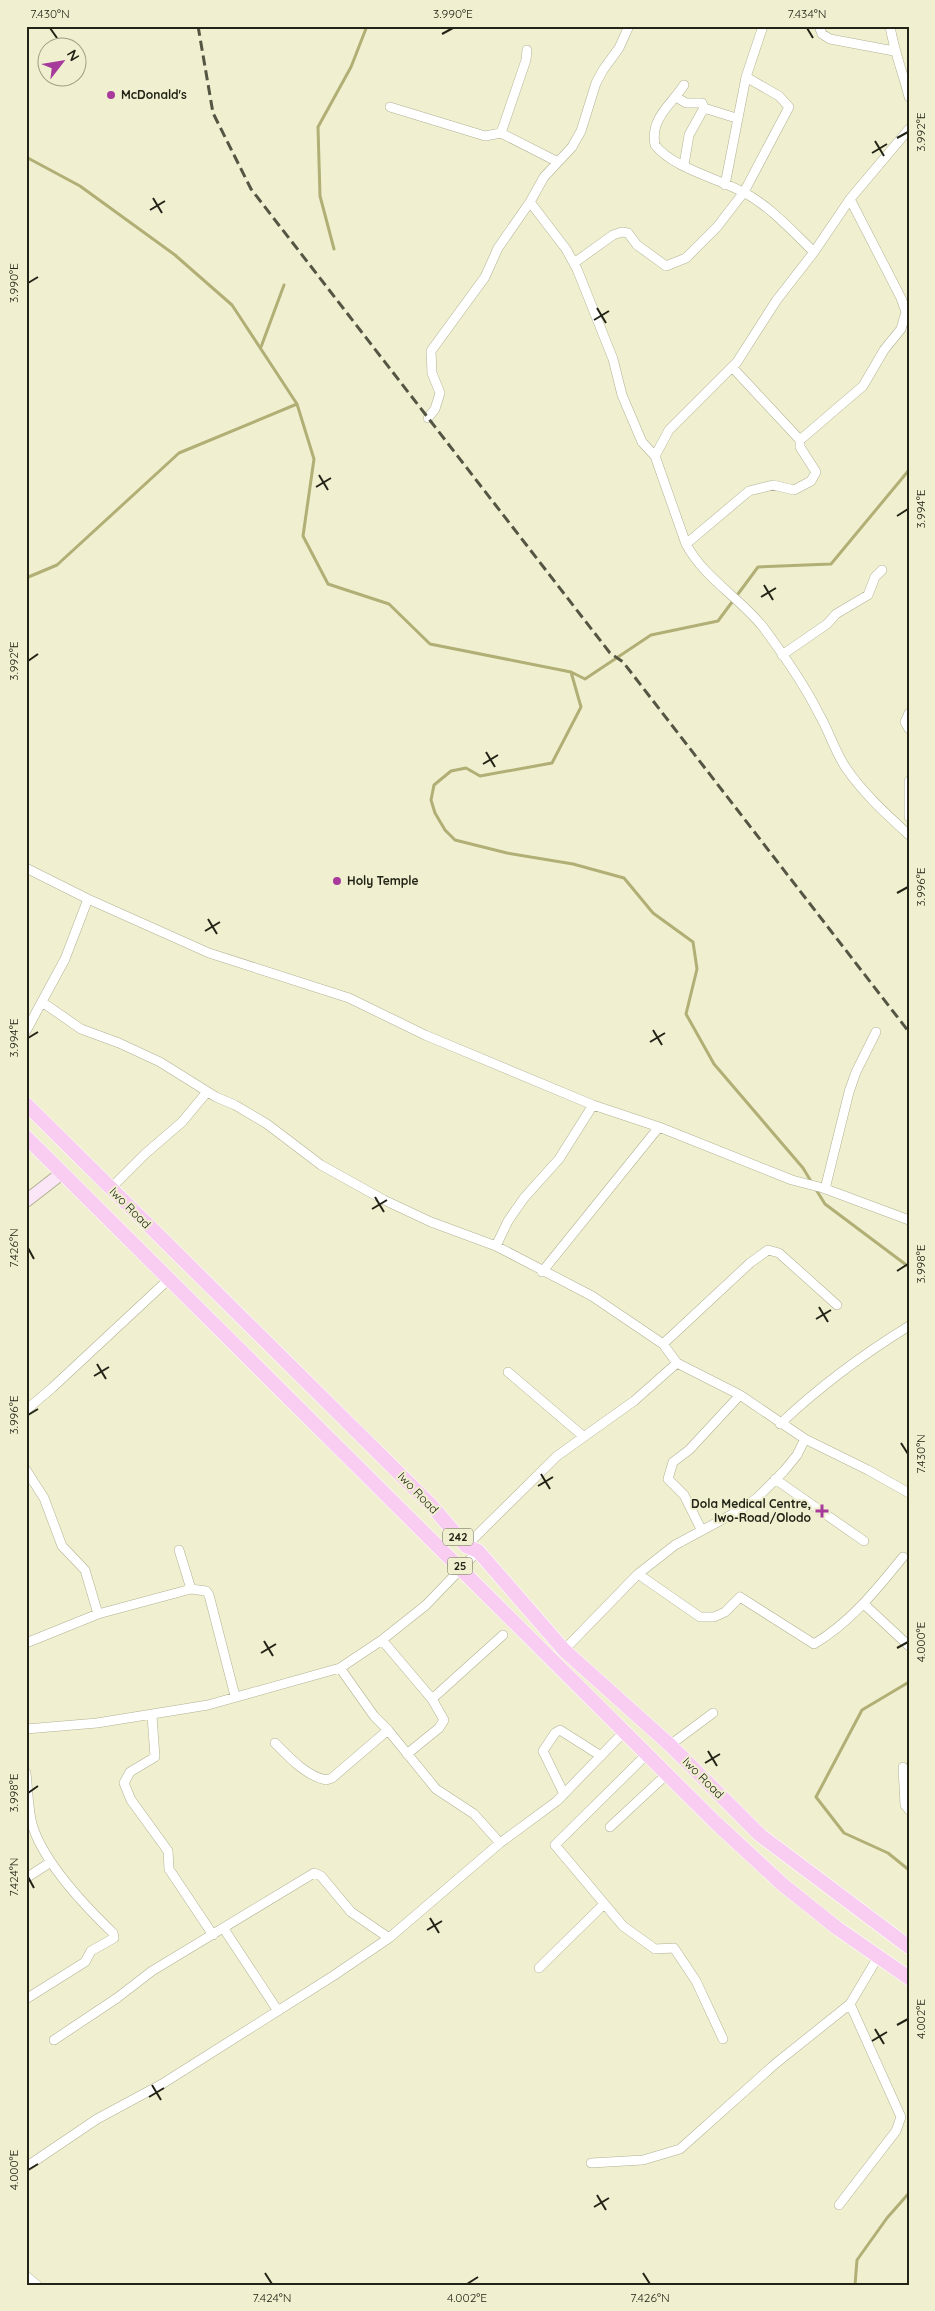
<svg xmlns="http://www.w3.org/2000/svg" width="935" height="2311" font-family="Quicksand,sans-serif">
  <rect width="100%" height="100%" fill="#f0f0d0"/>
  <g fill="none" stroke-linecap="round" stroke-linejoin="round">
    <!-- stream -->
    <path stroke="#b1af75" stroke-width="3" d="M26,157L80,186L175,255L232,305L297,404L314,459L303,536L328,584L389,604L430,644L571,672L581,707L552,763L480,776L466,768L451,771L434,785L431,800L435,813L445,830L455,840L507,853L573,864L624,878L653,913L693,942L697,969L686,1014L714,1064L803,1168L812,1183
      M334,249L320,196L318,127L351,67L367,26
      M261,347L284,285
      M26,578L57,565L179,453L297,404
      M571,672L585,679L651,635L718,621L758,567L831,564L909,470
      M815,1188L825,1204L909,1267
      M909,1682L862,1710L816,1797L844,1833L888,1853L909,1870
      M855,2285L857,2260L887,2218L909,2193"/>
    <!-- street casing -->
    <g stroke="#b2b193" stroke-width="10">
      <path id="street" d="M819,26L822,34L830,39L894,51
        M890,26C894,51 903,73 909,97
        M684,85C671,105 650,118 655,145C673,168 717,178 743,192C769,205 794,233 814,252
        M676,97L686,103H702L704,108L736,118
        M390,107L485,136L501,133L558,162
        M501,133L526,60L527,50
        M684,165L689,135L704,108
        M725,185L746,77L763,26
        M530,202L566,249L577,269L613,359L622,395L642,442L655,456L686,544C704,578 739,597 763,627C783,654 804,684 819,714C829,731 835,752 846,768C864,794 886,814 909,835
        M574,263L613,235L622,232L628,233L637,245L666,266L686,258L717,227L744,192L789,107L779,96L746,77
        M732,367L800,440
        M428,418L435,409L440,393L432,373L431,351L485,277L498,248L530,202L544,177L572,147L581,131L596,83L603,70L619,48L629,26
        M655,456L669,430L737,362L776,301L814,252L850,199L909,129
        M686,544L749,491L773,485L794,490L811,481L816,472L800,447V440L863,386L884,350L901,329L906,312L901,298L850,199
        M782,655L827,624L836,614L868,595L875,577L882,570
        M909,713L905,722L909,729
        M909,781V817
        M26,868L88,899
        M42,1002L81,1029L119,1043L160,1062L216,1097L235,1105L267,1124L321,1165L384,1200L431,1222L496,1246L592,1296L663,1344L677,1363L740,1395L805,1439L868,1470L909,1493
        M26,1031L65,959L88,899L209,953L349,998L425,1035L593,1105L659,1127L792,1180L823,1188L909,1220
        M111,1188L145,1154L182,1122L207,1092
        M825,1189L849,1092L856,1072L876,1032
        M496,1246L508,1221L524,1198L559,1159L593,1105
        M542,1272L659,1127
        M663,1344L750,1263L768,1250L779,1253L837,1305
        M508,1372L583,1436
        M26,1410L52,1388L169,1279
        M780,1424C820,1386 862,1355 909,1326
        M26,1470L44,1498L62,1546L85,1570L98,1614
        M775,1479L864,1541
        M701,1529L684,1495L668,1479L673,1462L689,1450L740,1395
        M466,1546L557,1456L634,1401L677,1363
        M179,1550L191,1589L206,1591L209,1595L235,1696
        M638,1574L700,1617H714L725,1612L740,1597L814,1644C851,1622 876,1590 903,1557
        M865,1605L909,1646
        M382,1640L432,1699L444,1720L439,1728L407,1754
        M26,1643L98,1614L191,1589
        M564,1650L638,1574L675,1545L740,1510L757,1498L784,1471L797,1455L805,1439
        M340,1668L374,1716L388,1730L436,1789L474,1814L500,1843
        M432,1699L503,1635
        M152,1716L155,1757L130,1772L124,1783L131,1800L168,1851L169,1869L213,1935
        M26,1729L97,1723L208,1705L340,1668L382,1640L426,1605L478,1551
        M275,1743C289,1757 306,1776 326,1780L332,1778L388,1730
        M670,1745L713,1713
        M647,1754L555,1845L623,1926L655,1949L674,1948L696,1981L723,2039
        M903,1767L905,1805L909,1810
        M26,1773C28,1790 28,1808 32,1824C43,1862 85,1906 113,1933L114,1938L91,1951L85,1962L26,1999
        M564,1794L543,1751L555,1733L560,1730L601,1756
        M610,1827L667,1774
        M26,1878L51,1862
        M224,1929L278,2011
        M539,1968L604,1904
        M54,2040L117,1998L152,1971L314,1873L321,1876L351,1912L389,1938
        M591,2163L643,2160L680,2149L775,2064L850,2004L878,1957
        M26,2167L97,2119L162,2084L333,1976L389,1938L500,1843L557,1801L624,1732
        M839,2205L896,2131L901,2117L850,2004
        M26,2276L37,2285"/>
    </g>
    <!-- secondary casing -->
    <g stroke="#b2b193" stroke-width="14">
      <path id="secondary" d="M26,1201L62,1173"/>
    </g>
    <!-- primary casing -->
    <g stroke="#fff" stroke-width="15">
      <path id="primary" d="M26,1104L431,1505L466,1546L478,1551L564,1650L670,1745L760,1835L909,1947
        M26,1137L715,1822L782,1884L837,1928L909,1978"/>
    </g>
    <!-- street -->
    <use href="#street" stroke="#fff" stroke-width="9"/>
    <!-- secondary -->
    <use href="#secondary" stroke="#fbe6f8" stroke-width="12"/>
    <!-- primary -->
    <use href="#primary" stroke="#f8cdf1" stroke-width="14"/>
    <!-- rail -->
    <path stroke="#554" stroke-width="3" stroke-dasharray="10 5" stroke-linecap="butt" d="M198,26L213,113L251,189L610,653L623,662L909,1032"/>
  </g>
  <!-- ticks -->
  <path fill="none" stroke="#232317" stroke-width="2" d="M50,28L57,38M807,28L813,38M442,34L453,28M897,138L908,132M875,141L884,156M872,153L887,144M153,198L162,213M150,210L165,201M28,283L38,277M597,308L606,323M594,320L609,311M319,475L328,490M316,487L331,478M897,516L908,509M764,585L773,600M761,597L776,588M28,661L38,654M486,752L495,767M483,764L498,755M897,893L908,887M208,919L217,934M205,931L220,922M653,1030L662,1045M28,1038L38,1032M650,1042L665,1033M375,1197L384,1212M372,1209L387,1200M28,1248L34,1259M897,1271L908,1264M819,1307L828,1322M816,1319L831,1310M97,1364L106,1379M94,1376L109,1367M28,1415L38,1409M901,1443L908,1454M541,1474L550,1489M538,1486L553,1477M264,1641L273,1656M897,1648L908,1642M261,1653L276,1644M708,1751L717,1766M705,1763L720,1754M28,1793L38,1786M28,1877L34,1888M430,1918L439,1933M427,1930L442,1921M897,2025L908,2019M875,2029L884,2044M872,2041L887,2032M152,2085L161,2100M149,2097L164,2088M28,2170L38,2164M597,2195L606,2210M594,2207L609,2198M265,2273L272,2284M643,2273L650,2284M467,2284L478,2277"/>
  <!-- markers -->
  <g fill="#a63b9c" stroke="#f0f0d0" stroke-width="2">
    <circle cx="111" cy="95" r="5"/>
    <circle cx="337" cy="881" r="5"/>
    <path d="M819.5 1503.5h5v5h5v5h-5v5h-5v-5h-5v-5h5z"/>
  </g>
  <g text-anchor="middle" stroke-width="4" stroke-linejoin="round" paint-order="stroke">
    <!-- shield labels -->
    <g fill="#f0f0d0" stroke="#60604e" stroke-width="1">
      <rect x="443" y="1528.5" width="30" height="17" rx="4"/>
      <rect x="447.5" y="1557.5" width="25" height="17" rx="4"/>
    </g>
    <g font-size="11" font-weight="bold" fill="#232317">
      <text x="458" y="1541">242</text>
      <text x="460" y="1570">25</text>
    </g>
    <!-- poi labels -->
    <g font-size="12" font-weight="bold" fill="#232317" stroke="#f0f0d0" text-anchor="start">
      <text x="121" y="99">McDonald's</text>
      <text x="347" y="885">Holy Temple</text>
      <text x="811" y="1508" text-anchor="end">Dola Medical Centre,<tspan x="811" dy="14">Iwo-Road/Olodo</tspan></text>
    </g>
    <!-- street labels -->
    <g font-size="12" fill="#232317" stroke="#f0f0d0">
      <text transform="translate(130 1208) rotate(45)" y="4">Iwo Road</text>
      <text transform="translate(418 1493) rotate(46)" y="4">Iwo Road</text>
      <text transform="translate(703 1778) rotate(45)" y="4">Iwo Road</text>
    </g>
  </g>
  <!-- border -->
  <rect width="935" height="2311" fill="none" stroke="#f0f0d0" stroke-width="55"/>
  <!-- north arrow -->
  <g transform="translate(62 62) rotate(59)"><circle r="24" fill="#f0f0d0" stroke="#9e9e86"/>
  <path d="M0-4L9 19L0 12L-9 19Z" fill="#a63b9c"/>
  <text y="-8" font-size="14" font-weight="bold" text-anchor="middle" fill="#232317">N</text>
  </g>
  <rect x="28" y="28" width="880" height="2256" fill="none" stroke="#232317" stroke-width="2"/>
  <g font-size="12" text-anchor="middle" fill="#232317">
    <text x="50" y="18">7.430°N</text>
    <text x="453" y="18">3.990°E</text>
    <text x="807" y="18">7.434°N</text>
    <text transform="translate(921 132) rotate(-90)" y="4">3.992°E</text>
    <text transform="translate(14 283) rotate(-90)" y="4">3.990°E</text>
    <text transform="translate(921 509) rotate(-90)" y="4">3.994°E</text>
    <text transform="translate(14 661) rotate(-90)" y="4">3.992°E</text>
    <text transform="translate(921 887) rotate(-90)" y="4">3.996°E</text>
    <text transform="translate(14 1038) rotate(-90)" y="4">3.994°E</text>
    <text transform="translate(14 1248) rotate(-90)" y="4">7.426°N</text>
    <text transform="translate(921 1264) rotate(-90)" y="4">3.998°E</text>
    <text transform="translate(14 1415) rotate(-90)" y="4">3.996°E</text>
    <text transform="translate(921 1454) rotate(-90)" y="4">7.430°N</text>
    <text transform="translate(921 1642) rotate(-90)" y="4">4.000°E</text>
    <text transform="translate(14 1793) rotate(-90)" y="4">3.998°E</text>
    <text transform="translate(14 1877) rotate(-90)" y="4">7.424°N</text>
    <text transform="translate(921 2019) rotate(-90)" y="4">4.002°E</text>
    <text transform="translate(14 2170) rotate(-90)" y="4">4.000°E</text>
    <text x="272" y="2302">7.424°N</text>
    <text x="467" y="2302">4.002°E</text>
    <text x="650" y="2302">7.426°N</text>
  </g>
</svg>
